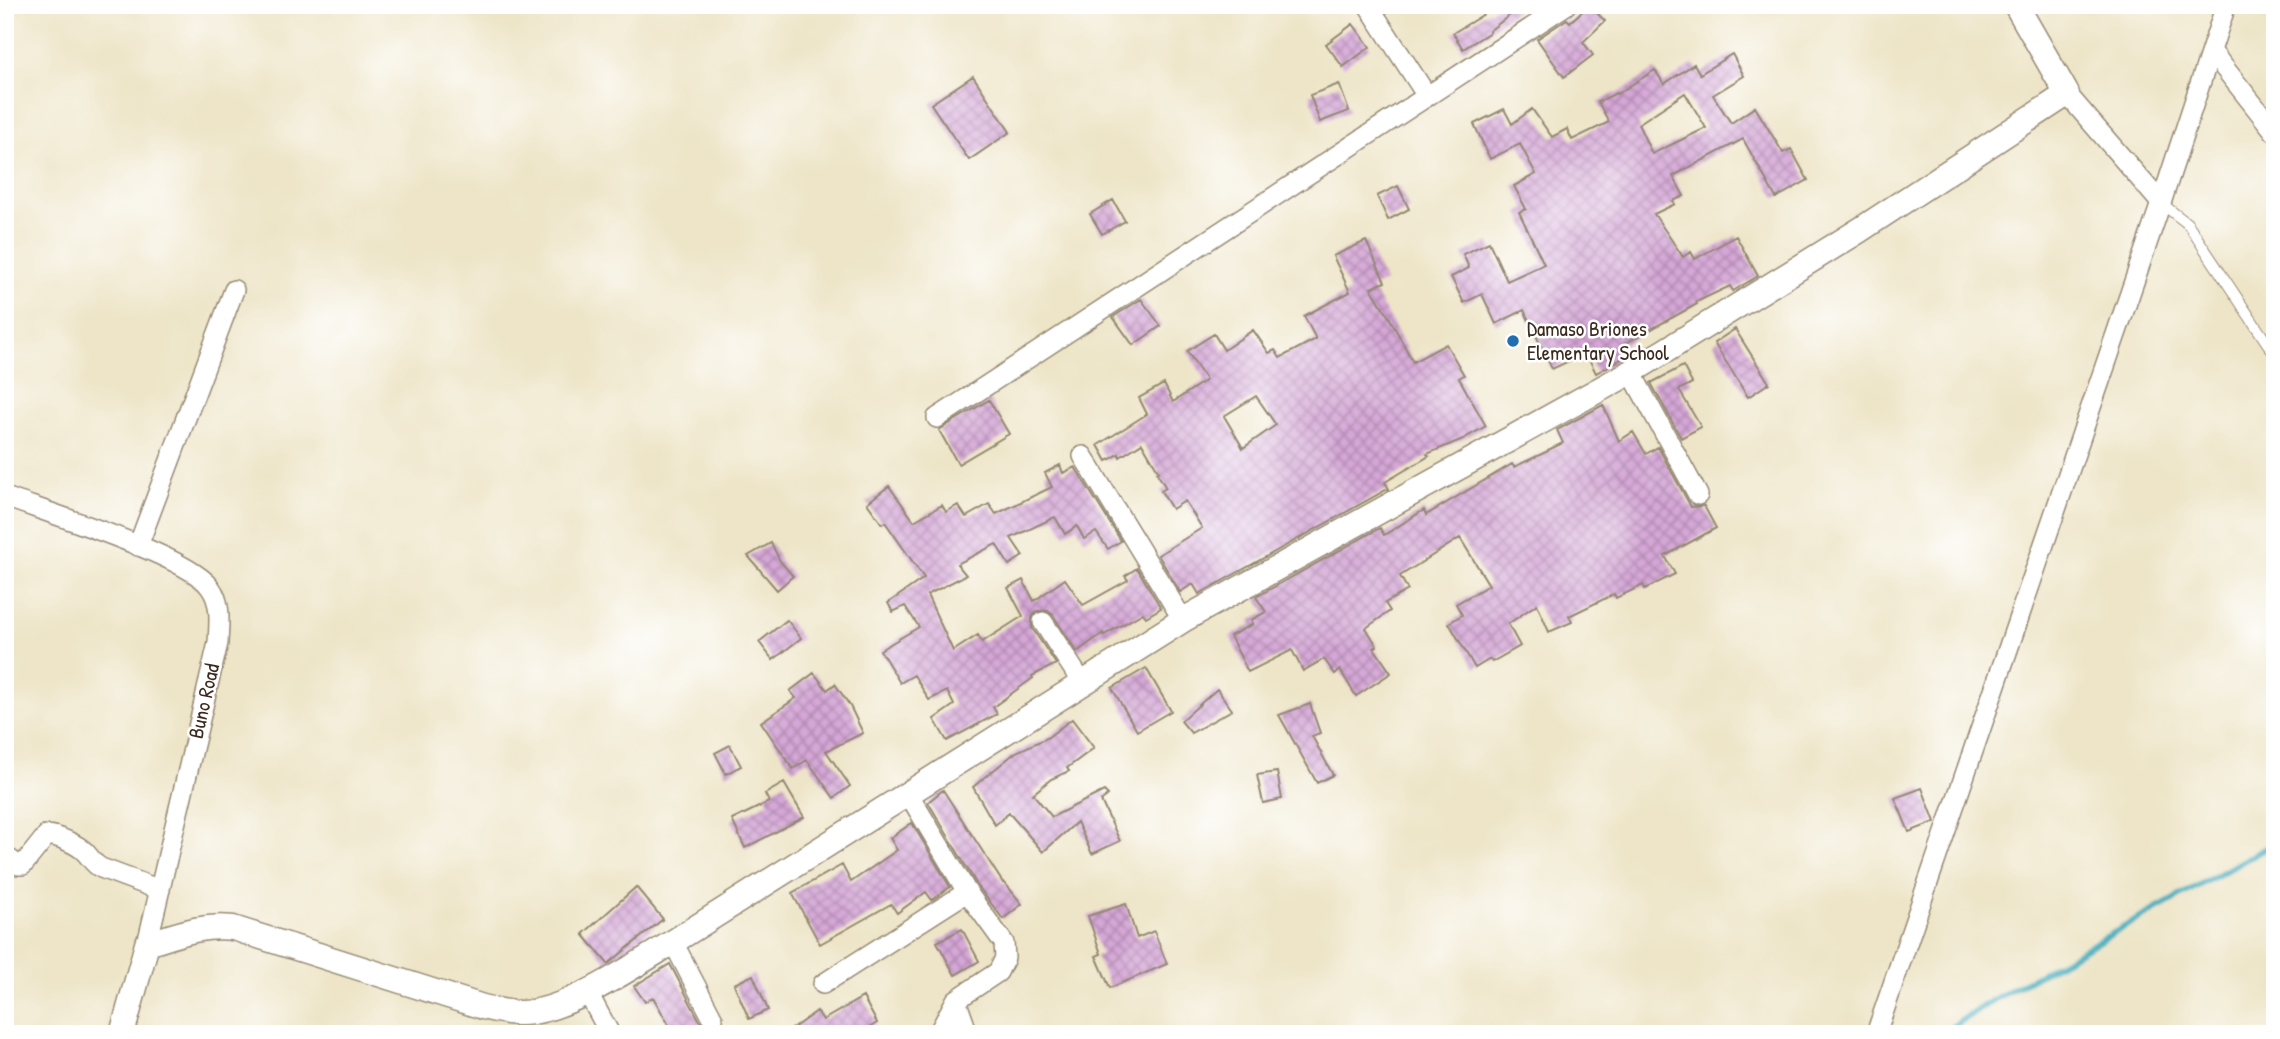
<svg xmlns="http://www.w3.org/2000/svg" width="2280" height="1039" font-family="'Patrick Hand',sans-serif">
  <defs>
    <pattern id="building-cross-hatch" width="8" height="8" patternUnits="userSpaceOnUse" patternTransform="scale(1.75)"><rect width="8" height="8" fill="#d5a7d7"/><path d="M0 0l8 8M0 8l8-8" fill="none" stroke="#ae88ae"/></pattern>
  </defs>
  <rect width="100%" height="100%" fill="#fff"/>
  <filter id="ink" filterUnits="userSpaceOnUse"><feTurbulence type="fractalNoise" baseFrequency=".0143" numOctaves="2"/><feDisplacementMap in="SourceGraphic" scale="14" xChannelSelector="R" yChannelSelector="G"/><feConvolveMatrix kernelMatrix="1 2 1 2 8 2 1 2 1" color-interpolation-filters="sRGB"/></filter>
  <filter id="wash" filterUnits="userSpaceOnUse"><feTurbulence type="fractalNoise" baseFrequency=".00686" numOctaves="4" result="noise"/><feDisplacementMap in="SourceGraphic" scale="28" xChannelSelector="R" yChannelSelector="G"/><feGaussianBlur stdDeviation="1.57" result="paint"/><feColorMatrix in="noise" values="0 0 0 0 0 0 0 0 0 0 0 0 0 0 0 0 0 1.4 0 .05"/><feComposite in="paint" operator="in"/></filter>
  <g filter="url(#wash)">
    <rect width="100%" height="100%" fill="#eee5c8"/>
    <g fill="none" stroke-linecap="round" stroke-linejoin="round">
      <!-- stream -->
      <path stroke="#3facbd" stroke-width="6" d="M1941,1034L1993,1000L2275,843"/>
    </g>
    <g id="blocks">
      <!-- building -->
      <path fill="url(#building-cross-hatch)" fill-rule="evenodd" d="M1499,5H1523L1489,31L1490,32L1463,49L1453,33Z
        M1589,5L1605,21L1583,42L1593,55L1564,77L1537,39L1567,19L1570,22Z
        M1353,24L1370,47L1343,67L1326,44Z
        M1732,54L1744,76L1713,95L1731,123L1755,107L1783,153L1791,149L1808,180L1776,198L1743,139L1673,176L1684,196L1673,201L1675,204L1654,214L1683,257L1691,252L1695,259L1736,236L1758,276L1733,291L1730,286L1696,302L1697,304L1624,344L1630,354L1596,373L1586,353L1552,369L1524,310L1496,324L1482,294L1464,303L1451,277L1469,268L1463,254L1489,242L1507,281L1544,264L1519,212L1526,209L1514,186L1536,174L1520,144L1490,159L1474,124L1504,109L1512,124L1532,109L1552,137L1567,129L1572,140L1609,122L1598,102L1616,93L1617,94L1655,70L1664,84L1694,64L1700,74ZM1685,93L1706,128L1652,154L1638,124Z
        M973,76L1010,132L969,160L931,104Z
        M1339,84L1349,111L1320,122L1310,95Z
        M1398,186L1409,209L1388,220L1377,196Z
        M1113,200L1125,221L1102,234L1090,214Z
        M1366,241L1385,282L1371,288L1389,317L1413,362L1446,344L1464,375L1459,378L1486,426L1463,439L1427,454L1429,456L1385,482L1389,489L1386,490L1199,594L1193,584L1180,592L1158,555L1202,528L1185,501L1172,509L1161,491L1166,488L1157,473L1159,472L1142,443L1120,457L1119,454L1107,461L1098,445L1147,414L1139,398L1164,384L1173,402L1206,380L1187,351L1214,334L1224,350L1253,330L1269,353L1275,350L1280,358L1316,339L1304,316L1350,292L1333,256ZM1256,396L1276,425L1243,448L1224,416Z
        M1141,299L1161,326L1133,345L1113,317Z
        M1735,329L1769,383L1748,397L1714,343Z
        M1683,366L1692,383L1679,390L1701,427L1681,438L1651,383Z
        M989,400L1009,434L958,464L939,430Z
        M1603,405L1619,441L1633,432L1646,454L1658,447L1691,507L1704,506L1716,528L1665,556L1675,574L1645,589L1643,585L1616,598L1614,594L1569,616L1572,622L1549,632L1537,604L1508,624L1520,646L1492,662L1490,659L1475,668L1449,623L1462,615L1456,604L1489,585L1460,538L1400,576L1408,590L1385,603L1390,611L1366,628L1377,646L1374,648L1391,673L1356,696L1340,670L1335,674L1324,659L1303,671L1292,650L1248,672L1230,636L1253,624L1251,620L1266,612L1256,597L1380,528L1384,535L1424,510L1426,515L1512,464L1514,467L1548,451V450L1563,443L1557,430Z
        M1060,465L1063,473L1075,467L1121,541L1108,549L1096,532L1084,539L1077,526L1065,534L1055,517L1011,538L1023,556L1009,565L996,544L957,564L966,575L927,595L953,651L978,635L982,642L1023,616L1008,588L1023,580L1034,601L1065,579L1083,605L1128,580L1125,576L1137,568L1161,608L1146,617L1143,613L1104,635L1103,633L1077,652L1053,615L1048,611H1037L1032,617V628L1056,664L1032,676L1033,678L993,707L997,714L947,741L934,719L954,705L947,691L929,700L914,675L900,683L880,650L919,627L905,606L893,612L888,603L924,578L885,522L882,524L867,503L889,486L914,521L942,505L946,512L958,505L966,517L989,504L996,514L1052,487L1045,473Z
        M771,543L780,561L793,576L777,590L748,556Z
        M787,620L801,638L773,660L759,642Z
        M1146,668L1171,711L1137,731L1112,688Z
        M814,673L827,690L835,684L850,706L863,733L826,751L850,786L834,798L807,760L793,769L761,722L796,698L790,691Z
        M1217,689L1232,710L1191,733L1181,721Z
        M1310,704L1320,733L1312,736L1333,775L1317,783L1279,715Z
        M1072,719L1094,748L1067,768L1069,771L1051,779L1033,794L1052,817L1104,791L1108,795L1101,801L1120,841L1092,854L1077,822L1043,852L1009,813L995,825L973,787L1016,752L1047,738Z
        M730,745L741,766L726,774L715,753Z
        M1277,772L1282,799L1263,803L1257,775Z
        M784,783L804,817L745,848L732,820L769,802L765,794Z
        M1922,788L1935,822L1909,832L1895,798Z
        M943,790L1003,883L1004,882L1022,904L1003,919L977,885L928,802Z
        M912,823L950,887L932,900L926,892L897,913L891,904L820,944L792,893L842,865L851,882L897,850L890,838Z
        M636,887L663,919L608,964L583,934Z
        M1126,904L1137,938L1154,931L1167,964L1110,988L1096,956L1101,954L1088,916Z
        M962,929L979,961L955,975L937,942Z
        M670,964L702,1025L710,1034H674L653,997L645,1002L634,986Z
        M753,975L768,1010L749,1019L734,984Z
        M863,997L877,1023L859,1034H785L817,1011L823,1020Z"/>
    </g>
  </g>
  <g filter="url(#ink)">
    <use href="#blocks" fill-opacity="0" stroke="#948873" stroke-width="2"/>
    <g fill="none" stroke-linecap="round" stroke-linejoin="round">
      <!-- service casing -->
      <g stroke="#948873" stroke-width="12">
        <path id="service" d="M2161,203L2188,224L2275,355"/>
      </g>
      <!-- minor casing -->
      <g stroke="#948873" stroke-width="22">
        <path id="minor" d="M1368,5L1427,96
          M2211,51L2275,132
          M2161,203L2226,5
          M1631,372L1698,495
          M937,418L1566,5
          M1083,456L1183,620
          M5,497C46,512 188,556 210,587C222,603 219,623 218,643L147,944
          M138,546L234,290
          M1043,622L1083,684
          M908,793L967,892L1004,943L1005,958L998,972L956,1000L938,1034
          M5,856L18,865H23L47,835C58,836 77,844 85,852C91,858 93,864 101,868L160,890
          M673,942L713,1019
          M823,984L967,892
          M588,993L610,1034
          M956,1000L968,1034
          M1876,1034L2161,203L2067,94"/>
      </g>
      <!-- tertiary casing -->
      <g stroke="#948873" stroke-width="27">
        <path id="tertiary" d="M122,1034L147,944C176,935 203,924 233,928L483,1007C495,1010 508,1013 521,1013C565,1013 635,965 673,942L1183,620L1631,372L1860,230L2067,94L2016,5"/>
      </g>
      <!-- service -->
      <use href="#service" stroke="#fff" stroke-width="10"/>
      <!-- minor -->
      <use href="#minor" stroke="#fff" stroke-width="19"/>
      <!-- tertiary -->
      <use href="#tertiary" stroke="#fff" stroke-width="24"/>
    </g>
  </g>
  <!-- markers -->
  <circle fill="#1f6fb2" stroke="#fff" stroke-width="2.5" cx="1513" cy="341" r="7"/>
  <g text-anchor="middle" stroke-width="5" stroke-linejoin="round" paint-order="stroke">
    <!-- poi labels -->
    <g font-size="21" fill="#3b2a1e" stroke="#fff" text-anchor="start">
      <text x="1527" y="336">Damaso Briones<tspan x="1527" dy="24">Elementary School</tspan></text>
    </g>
    <!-- street labels -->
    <g font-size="21" fill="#3b2a1e" stroke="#fff">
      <text transform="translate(204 701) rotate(-77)" y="7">Buno Road</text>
    </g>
  </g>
  <!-- margin -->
  <rect width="2280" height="1039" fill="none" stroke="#fff" stroke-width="28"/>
</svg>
